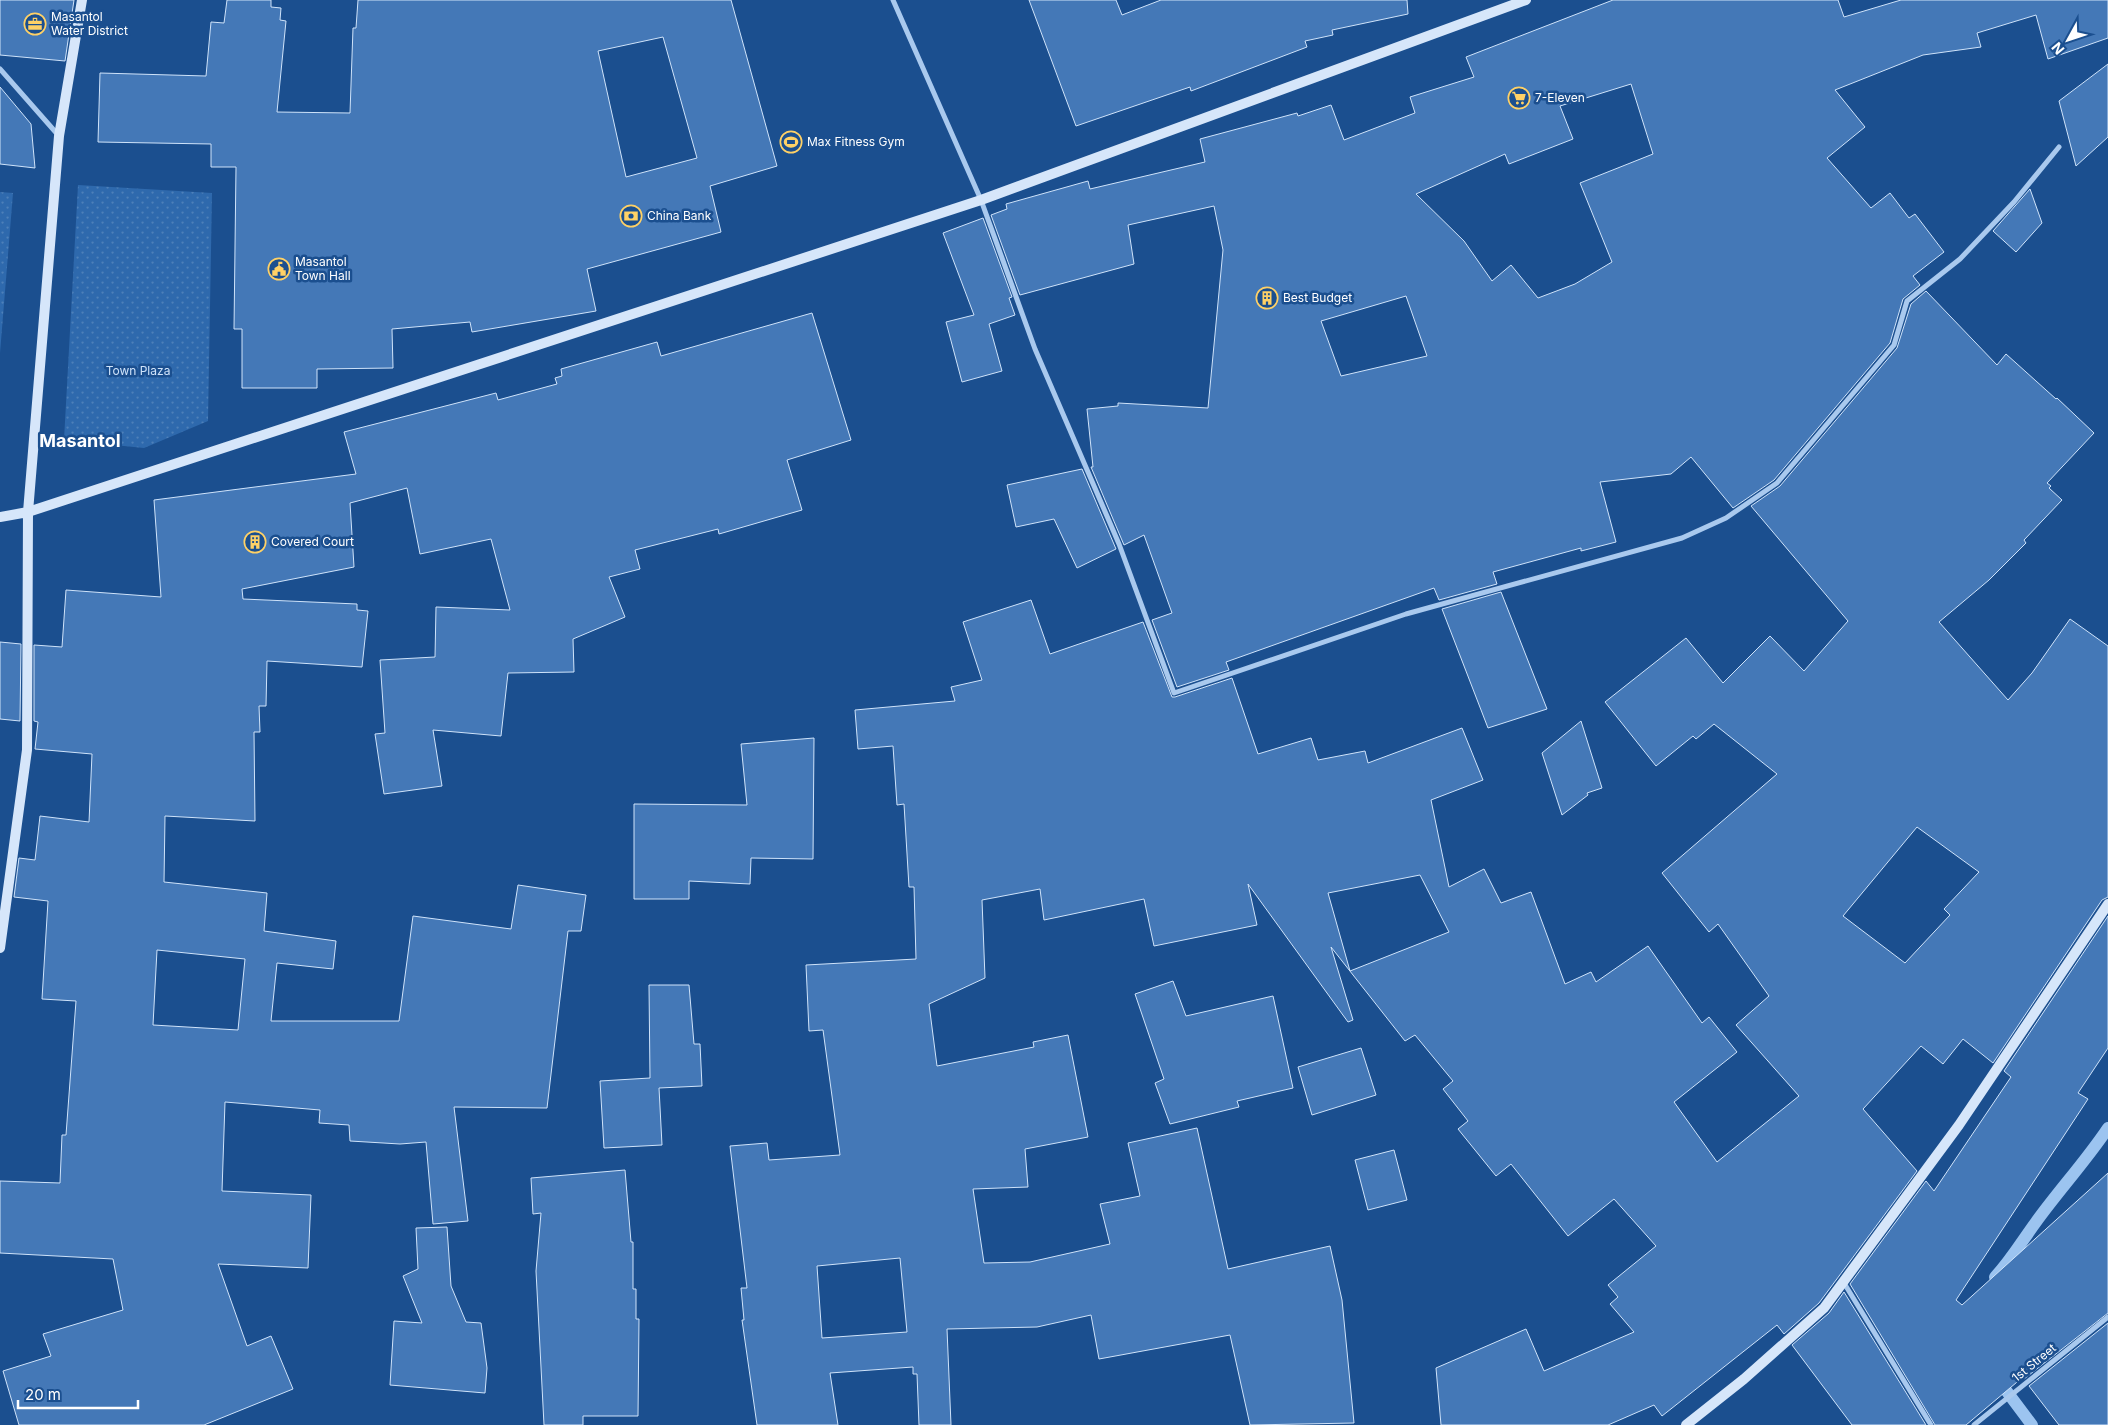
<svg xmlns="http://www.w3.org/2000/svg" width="2108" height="1425" font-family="Inter,sans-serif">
  <defs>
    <pattern id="park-dots" width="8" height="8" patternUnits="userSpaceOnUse" patternTransform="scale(1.25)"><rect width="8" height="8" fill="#2e69ad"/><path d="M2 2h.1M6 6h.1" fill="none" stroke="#4d80b9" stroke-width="1.8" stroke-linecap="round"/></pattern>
  </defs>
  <rect width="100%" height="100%" fill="#1b4f8f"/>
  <!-- park -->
  <path fill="url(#park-dots)" d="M78,185L212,193L208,421L144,448L64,440Z
    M0,192L13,193L0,353Z"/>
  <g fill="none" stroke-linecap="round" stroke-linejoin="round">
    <!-- stream -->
    <path stroke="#9cc4f0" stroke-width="12" d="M1995,1277C2011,1260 2022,1241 2036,1222C2059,1190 2086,1161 2108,1128
      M1996,1377L2032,1425"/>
  </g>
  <!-- building -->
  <path fill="#4478b7" stroke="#cfe3fa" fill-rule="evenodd" d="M0,0H74L65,61L0,55Z
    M227,0H271V7L281,8L280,20L286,21L277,112L350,113L353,28H356L358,0H731L777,166L710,186L721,232L587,269L596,311L472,332L470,322L392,329L393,368L317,369V388H242V329H234L236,167H211V144L98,142L100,73L206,76L211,22L224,23ZM663,37L697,158L626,177L598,51Z
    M1029,0H1116L1122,15L1161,0H1407L1408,14L1332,30L1333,35L1305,41L1307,47L1191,91L1190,87L1076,126Z
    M1613,0H1838L1844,17L1901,0H2108V38L2048,59L2036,15L1977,33L1981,47L1923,55L1835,90L1865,127L1827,158L1871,208L1890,193L1909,218L1915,214L1944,252L1913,276L1920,285L1903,299L1890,343L1774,480L1733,508L1691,457L1671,474L1600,482L1616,542L1581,551V548L1493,572L1497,584L1439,600L1434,588L1226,662L1229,670L1177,687L1152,620L1172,613L1144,535L1124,545L1091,467H1093L1087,409L1118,406V403L1208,408L1223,250L1214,206L1128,225L1134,264L1020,295L991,215L1007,209L1006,204L1088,181L1090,189L1205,162L1200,139L1297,113L1298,116L1331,105L1344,140L1415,113L1410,97L1474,77L1466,57ZM1631,84L1653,154L1580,183L1612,262L1575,284L1538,298L1511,265L1492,281L1464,241L1416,194L1505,154L1509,164L1573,139L1560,106ZM1406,296L1427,356L1341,376L1321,321Z
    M2108,64V137L2076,166L2059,101Z
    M0,87L31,124L35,168L0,164Z
    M2030,189L2042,223L2016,252L1993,231Z
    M983,218L1012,297L1009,298L1015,315L989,324L1002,371L962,382L946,322L974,315L943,233Z
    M1926,291L1997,365L2006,354L2056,399L2057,398L2094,433L2047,483L2051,486L2049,488L2062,500L2024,540L2026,543L1989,580L1939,622L2008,700L2032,673L2070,619L2108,646V897L2102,900L1993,1063L1963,1039L1943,1064L1921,1046L1863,1109L1917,1171L1819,1303L1784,1334L1777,1325L1662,1416L1654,1405L1608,1425H1441L1436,1368L1526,1329L1544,1371L1634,1332L1610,1304L1618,1297L1608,1285L1656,1246L1614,1199L1568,1236L1511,1164L1496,1176L1458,1129L1468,1121L1443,1089L1453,1081L1415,1035L1405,1041L1331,947L1353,1020L1348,1022L1248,884L1257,925L1154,946L1144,899L1044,920L1040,889L982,900L985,978L929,1004L937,1066L1034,1047L1033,1042L1068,1035L1088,1137L1025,1149L1028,1187L973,1189L984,1263L1030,1262L1110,1244L1100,1204L1140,1196L1128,1143L1197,1128L1228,1269L1330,1246L1342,1300L1354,1423L1250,1425L1230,1335L1099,1359L1091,1315L1037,1327L947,1329L951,1425H919L917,1374H913V1367L830,1373L838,1425H757L742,1320H744L741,1288H747L730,1146L767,1143L769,1160L840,1155L823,1030L809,1031L806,965L916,959L914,887H909L904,804L897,805L893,746L858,749L855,710L955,701L951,687L982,680L963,622L1031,600L1050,654L1143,622L1172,697H1175L1232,678L1258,754L1311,738L1318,760L1365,751L1368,763L1462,728L1483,780L1431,800L1449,887L1484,869L1501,903L1531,892L1565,984L1591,972L1596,982L1648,946L1702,1023L1709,1017L1737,1052L1674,1102L1717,1162L1799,1096L1736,1025L1769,996L1718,924L1709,932L1662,873L1777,774L1714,724L1696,739L1693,736L1656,766L1605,702L1686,638L1723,683L1770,636L1804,671L1848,621L1751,506L1780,486L1897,348L1911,304ZM1917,827L1979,872L1944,909L1950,915L1905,963L1843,916ZM1420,875L1449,932L1350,971L1328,893ZM900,1258L907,1332L822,1338L817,1266Z
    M812,313L851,440L787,460L802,510L719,534L718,529L635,550L640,569L609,577L625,617L573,639L574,672L508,673L501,736L433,730L442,786L384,794L375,734L385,733L380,660L435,657L436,607L510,610L491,539L420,554L407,488L350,503L354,567L242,589L243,599L357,604V610L368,611L362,667L267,661L266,706H259L260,732H254L255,821L165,816L164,882L267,893L264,931L336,941L333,969L277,963L271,1021H399L413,916L511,929L518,885L586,895L581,931H568L547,1108L454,1107L468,1221L433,1224L426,1142L400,1144L350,1141L349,1125L319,1123L320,1110L225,1102L222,1191L311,1195L308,1268L218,1264L247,1346L271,1336L293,1389L204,1425H19L3,1371L51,1356L43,1334L123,1310L113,1259L0,1253V1181L60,1183L62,1135H66L76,1001L42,999L48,901L14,897L19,858L35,860L40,816L89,822L92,754L35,749L38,722L34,721V645L62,647L66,590L161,597L154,500L356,474L344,432L496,393L498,400L557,384L555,378L562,376L561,369L657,342L661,356ZM157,950L245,959L238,1030L153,1025Z
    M1082,469L1116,549L1077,568L1054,519L1016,527L1007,485Z
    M1501,592L1547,709L1488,728L1442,609Z
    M0,642L21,644L20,721L0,719Z
    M1581,721L1602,788L1587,793L1588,795L1562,815L1542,753Z
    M814,738L813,859L751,858L750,884L689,881V899H634V804L747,805L741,744Z
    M2108,916V1048L2078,1093L2088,1099L1956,1300L1962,1305L2108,1173V1313L2024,1379L2023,1377L1966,1425H1935L1850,1284L1926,1181L1934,1191L2011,1077L2004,1071Z
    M1173,981L1186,1016L1273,996L1293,1088L1237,1101L1239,1107L1170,1124L1155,1083L1164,1079L1135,994Z
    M649,985H689L694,1044H700L702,1086L659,1088L662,1145L604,1148L600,1081L650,1078Z
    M1361,1048L1376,1095L1312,1115L1298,1067Z
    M1394,1150L1407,1200L1368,1210L1355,1160Z
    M625,1170L631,1242H633V1289H636V1319H639L638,1416H583V1425H544L536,1271L541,1213L533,1214L531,1178Z
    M447,1227L451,1286L466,1322L481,1323L487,1368L485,1393L390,1385L394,1321L422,1323L403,1276L418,1269L416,1228Z
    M1844,1292L1926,1425H1852L1792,1345L1829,1313Z
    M2108,1323V1425H2059L2029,1386Z"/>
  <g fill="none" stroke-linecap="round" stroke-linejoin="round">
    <!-- street -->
    <path stroke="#a9c9ee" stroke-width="5" d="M893,0L981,200L1035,349L1119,544L1174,693L1406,614L1682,538L1726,518L1777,483L1894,345L1907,301L1960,259L2014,202L2059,147
      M0,69L59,136
      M1844,1283L1931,1425
      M1974,1425L2108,1317"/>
    <!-- secondary -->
    <path stroke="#d6e6fa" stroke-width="10" d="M0,517L28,512L981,200L1526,0
      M0,948L27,750L28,512L59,136L82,0
      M1686,1425L1744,1379L1824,1308L1959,1125L2108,904"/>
  </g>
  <!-- icons -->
  <defs>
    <g id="office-ring" transform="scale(1.125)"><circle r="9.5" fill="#1b4f8f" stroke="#ffd166" stroke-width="1.5"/><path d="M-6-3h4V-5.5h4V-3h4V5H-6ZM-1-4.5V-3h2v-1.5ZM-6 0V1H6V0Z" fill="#ffd166"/></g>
    <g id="supermarket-ring" transform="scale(1.125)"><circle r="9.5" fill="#1b4f8f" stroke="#ffd166" stroke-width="1.5"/><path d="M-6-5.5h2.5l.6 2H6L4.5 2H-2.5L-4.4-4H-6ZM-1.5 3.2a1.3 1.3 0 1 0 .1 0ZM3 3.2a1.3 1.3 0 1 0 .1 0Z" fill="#ffd166"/></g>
    <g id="stadium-ring" transform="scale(1.125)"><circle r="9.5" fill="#1b4f8f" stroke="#ffd166" stroke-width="1.5"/><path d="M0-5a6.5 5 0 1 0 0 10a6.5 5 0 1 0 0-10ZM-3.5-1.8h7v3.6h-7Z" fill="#ffd166"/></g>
    <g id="bank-ring" transform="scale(1.125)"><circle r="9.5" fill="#1b4f8f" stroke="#ffd166" stroke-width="1.5"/><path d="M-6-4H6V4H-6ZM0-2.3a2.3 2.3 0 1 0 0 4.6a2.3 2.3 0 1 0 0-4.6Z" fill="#ffd166"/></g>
    <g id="civic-ring" transform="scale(1.125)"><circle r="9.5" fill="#1b4f8f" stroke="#ffd166" stroke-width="1.5"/><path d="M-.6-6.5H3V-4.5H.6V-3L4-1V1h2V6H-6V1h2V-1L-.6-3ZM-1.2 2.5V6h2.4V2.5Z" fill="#ffd166"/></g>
    <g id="building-ring" transform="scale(1.125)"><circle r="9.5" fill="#1b4f8f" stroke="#ffd166" stroke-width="1.5"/><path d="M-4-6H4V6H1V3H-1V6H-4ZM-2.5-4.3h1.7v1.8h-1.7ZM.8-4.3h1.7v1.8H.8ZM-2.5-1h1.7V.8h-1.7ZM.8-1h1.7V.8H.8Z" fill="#ffd166"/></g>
  </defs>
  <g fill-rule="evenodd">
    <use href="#office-ring" x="35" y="24"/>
    <use href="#supermarket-ring" x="1519" y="98"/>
    <use href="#stadium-ring" x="791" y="142"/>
    <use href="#bank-ring" x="631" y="216"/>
    <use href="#civic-ring" x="279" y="269"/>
    <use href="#building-ring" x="1267" y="298"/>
    <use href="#building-ring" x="255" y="542"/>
  </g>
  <g text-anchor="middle" stroke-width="5" stroke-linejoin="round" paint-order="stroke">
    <!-- poi labels -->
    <g font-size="12" fill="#fff" stroke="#1b4f8f" text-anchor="start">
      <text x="51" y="21">Masantol<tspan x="51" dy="14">Water District</tspan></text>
      <text x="1535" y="102">7-Eleven</text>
      <text x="807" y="146">Max Fitness Gym</text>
      <text x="647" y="220">China Bank</text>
      <text x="295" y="266">Masantol<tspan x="295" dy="14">Town Hall</tspan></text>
      <text x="1283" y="302">Best Budget</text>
      <text x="271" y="546">Covered Court</text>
    </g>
    <!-- park labels -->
    <g font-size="12" fill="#cfe3fa" stroke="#1b4f8f">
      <text x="138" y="375">Town Plaza</text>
    </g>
    <!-- street labels -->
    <g font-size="12" fill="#fff" stroke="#1b4f8f">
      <text transform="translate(2034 1363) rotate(-39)" y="4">1st Street</text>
    </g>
    <!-- district labels -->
    <g font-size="18" font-weight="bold" fill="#fff" stroke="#1b4f8f">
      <text x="80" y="447">Masantol</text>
    </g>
  </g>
  <!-- north arrow -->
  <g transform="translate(2068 40) rotate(230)" stroke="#1b4f8f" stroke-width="4" paint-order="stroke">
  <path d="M0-4L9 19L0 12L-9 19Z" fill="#ffffff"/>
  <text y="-8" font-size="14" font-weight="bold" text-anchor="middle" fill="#ffffff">N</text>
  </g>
  <!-- scale -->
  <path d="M18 1400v8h120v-8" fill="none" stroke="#ffffff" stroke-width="2.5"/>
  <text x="25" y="1400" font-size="15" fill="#ffffff" stroke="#1b4f8f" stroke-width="4" paint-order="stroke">20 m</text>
</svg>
